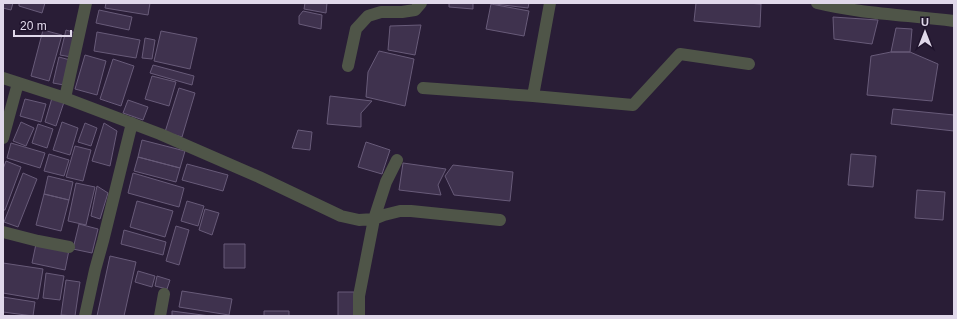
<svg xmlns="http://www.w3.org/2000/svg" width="957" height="319" font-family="Helvetica,sans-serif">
  <rect width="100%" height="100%" fill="#291d36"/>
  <!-- building -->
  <path fill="#3f324e" stroke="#685b79" d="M3,3H13L11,10L3,8Z
    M19,3H45L42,13L19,6Z
    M106,3H150L148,15L105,8Z
    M305,3H327L326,13L304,9Z
    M449,3H473V9L449,7Z
    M495,3H529L528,8L495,4Z
    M696,3H746L761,4L760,27L694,21Z
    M491,4L529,11L524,36L486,29Z
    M99,10L132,17L129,30L96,23Z
    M303,11L322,15L321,29L299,24V16Z
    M833,17L878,20L872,44L834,39Z
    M421,25L415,55L388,50L390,26Z
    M896,28L912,29L910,52H891Z
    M43,30L62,35L49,81L31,76Z
    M66,30L76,33L71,57L60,55Z
    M161,31L197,38L190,69L154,61Z
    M97,32L140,40L136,58L94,51Z
    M145,38L155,40L152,59L142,58Z
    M379,51L414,59L405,106L366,97L368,72Z
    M891,52H910L938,64L932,101L867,95L871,56Z
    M85,55L106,61L97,95L75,89Z
    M59,57L70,60L64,85L53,83Z
    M113,59L134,66L121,106L100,99Z
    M153,65L194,76L192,85L150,73Z
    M152,76L176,82L169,106L145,99Z
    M179,88L195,93L182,137L165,132Z
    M330,96L372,101L361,113V127L327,124Z
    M52,98L64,102L56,126L45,122Z
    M25,99L46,104L41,122L20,116Z
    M128,100L148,107L143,120L123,113Z
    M893,109L954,115V131L891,124Z
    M21,122L34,128L26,146L13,141Z
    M62,122L78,128L70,155L53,150Z
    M85,123L97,128L91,146L78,142Z
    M104,123L117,131L110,166L92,161Z
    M38,124L53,129L47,148L32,143Z
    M298,130L312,132L310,150L292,148Z
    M142,140L185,151L180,168L138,157Z
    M366,142L390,150L382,174L358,167Z
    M11,143L45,153L40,168L7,158Z
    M75,146L91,150L83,181L66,177Z
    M49,154L69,160L64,176L44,171Z
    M851,154L876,156L873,187L848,185Z
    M138,157L180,168L176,182L134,171Z
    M6,161L21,167L5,210H3V169Z
    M403,163L446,169L438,185L441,195L399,190Z
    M187,164L228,175L223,191L182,180Z
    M453,165L513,172L510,201L454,195L445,176Z
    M23,173L37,179L18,227L4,222Z
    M133,173L184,188L179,207L128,193Z
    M48,176L73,182L69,200L44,194Z
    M76,183L95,187L86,225L68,221Z
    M97,186L108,193L100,219L91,216Z
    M917,190L945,192L943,220L915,218Z
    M44,194L69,200L61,231L36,225Z
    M137,201L173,211L165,237L130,227Z
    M187,201L204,206L198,226L181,221Z
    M205,209L219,213L212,235L199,230Z
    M79,224L98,229L92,253L73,249Z
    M176,226L189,230L179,265L166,261Z
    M124,230L166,242L163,255L121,244Z
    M36,244L69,250L65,270L32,263Z
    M224,244H245V268H224Z
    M110,256L136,262L124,316H97Z
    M3,263L43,269L38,299L3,293Z
    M138,271L155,276L152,287L135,282Z
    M46,273L64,276L60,300L43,298Z
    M157,276L170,280L167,289L155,286Z
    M66,280L80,282L75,316L61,315Z
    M182,291L232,299L229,315L179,307Z
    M338,292H354L355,316H338Z
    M3,297L35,302L33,316L3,312Z
    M172,311L210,316H172Z
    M264,311H289V316H264Z"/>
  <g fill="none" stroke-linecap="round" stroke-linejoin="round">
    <!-- street -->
    <path stroke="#4f5548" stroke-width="12" d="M817,3C862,14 908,15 954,21
      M348,66L356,29L368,16L381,12H402L415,10L421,3
      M3,78L65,98L160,134L259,177L341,216L359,220L374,219L384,215L400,211H411L500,220
      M423,88L533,96L550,3
      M533,96L633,105L680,54L749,64
      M65,98L86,3
      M3,138L18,83
      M3,232L38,241L69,247
      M85,316L95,270L103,241L132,123
      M160,316L164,294
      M359,316V296L374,219L386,182L397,160"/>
  </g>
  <!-- border -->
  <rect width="957" height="319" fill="none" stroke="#e0d8ea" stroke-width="8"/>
  <!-- north arrow -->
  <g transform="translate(925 32)" stroke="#1f132c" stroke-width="3" paint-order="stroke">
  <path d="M0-3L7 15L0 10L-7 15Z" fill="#e0d8ea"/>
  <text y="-6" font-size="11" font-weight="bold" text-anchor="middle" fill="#e0d8ea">U</text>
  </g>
  <!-- scale -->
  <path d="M14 30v6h57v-6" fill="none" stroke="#e0d8ea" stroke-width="2"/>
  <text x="20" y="30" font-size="12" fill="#e0d8ea" stroke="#1f132c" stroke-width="3" paint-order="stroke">20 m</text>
</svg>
